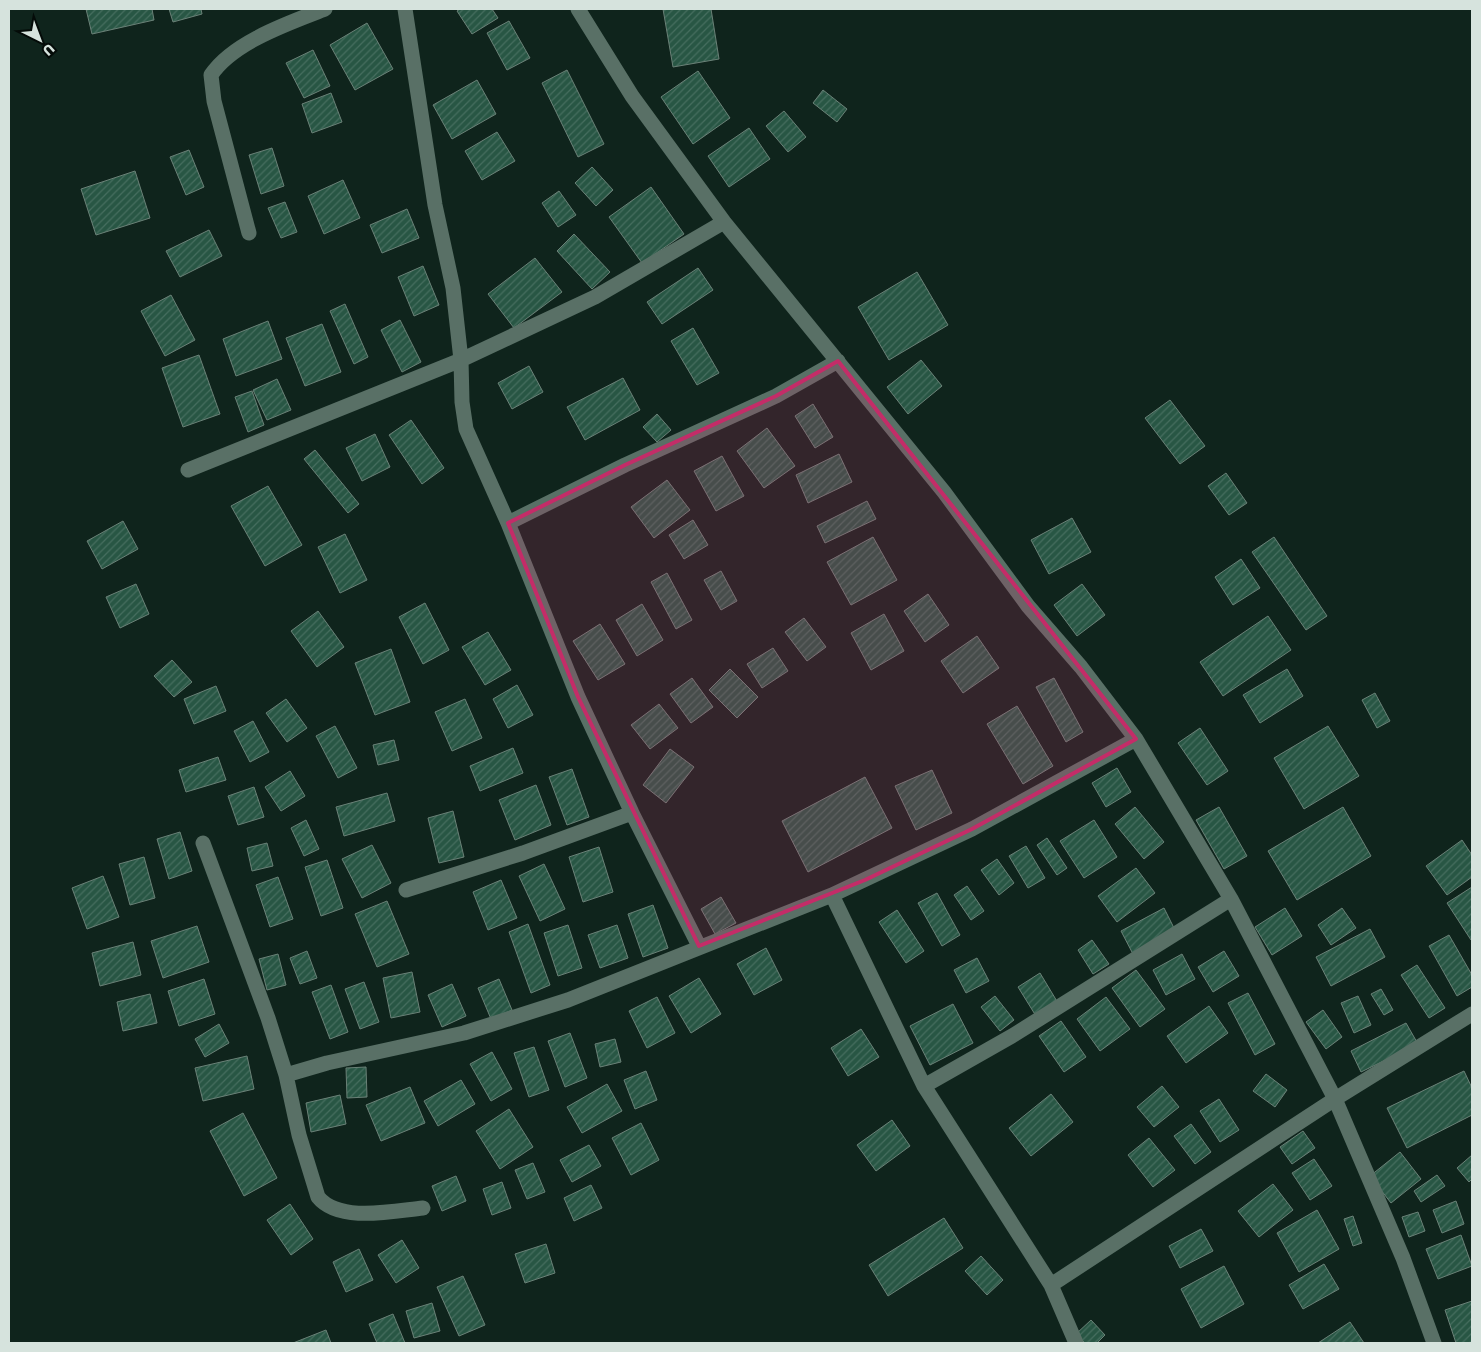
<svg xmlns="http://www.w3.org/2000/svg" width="1481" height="1352" font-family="Poppins,sans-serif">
  <defs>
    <pattern id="building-hatch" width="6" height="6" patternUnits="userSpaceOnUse" patternTransform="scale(1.25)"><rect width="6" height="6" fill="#285644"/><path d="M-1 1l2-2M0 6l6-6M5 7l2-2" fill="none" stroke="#466e5f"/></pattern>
  </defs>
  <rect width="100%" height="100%" fill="#0f241c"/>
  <!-- building -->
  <path fill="url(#building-hatch)" stroke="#6a8177" d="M86,9H152L154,20L92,34Z
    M169,9H201L202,14L173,22Z
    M460,9H492L498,18L472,34L457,11Z
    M663,9H711L719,59L673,67Z
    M509,21L530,58L507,70L487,33Z
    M367,23L393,69L355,90L330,45Z
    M313,50L330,86L304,98L286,63Z
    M567,70L604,144L578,157L542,83Z
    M698,71L730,118L693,144L661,97Z
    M477,80L496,114L452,139L433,105Z
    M823,90L847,109L837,122L813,103Z
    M331,93L342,122L312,133L302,104Z
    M784,111L806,137L788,152L766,126Z
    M749,128L770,159L729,187L708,156Z
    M497,132L515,161L482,180L465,151Z
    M272,148L284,186L261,194L249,155Z
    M189,150L204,187L186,195L170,157Z
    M592,167L613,190L596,206L575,183Z
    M135,171L150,218L96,235L81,189Z
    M343,180L360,218L324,234L308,196Z
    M651,187L684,234L642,263L609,217Z
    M559,191L576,215L558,227L542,203Z
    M285,202L297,232L281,238L268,208Z
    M407,209L419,238L382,253L370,225Z
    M209,230L222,256L180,277L166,251Z
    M574,234L610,272L592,289L557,251Z
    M535,258L562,292L514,328L488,294Z
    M423,266L439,305L414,316L398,277Z
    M698,268L713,290L662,324L647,302Z
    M917,272L948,325L889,360L858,307Z
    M171,295L195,340L165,356L141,311Z
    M345,304L368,357L354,364L330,311Z
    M400,320L421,362L402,372L381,330Z
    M268,321L282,359L236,376L223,339Z
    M322,324L341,372L305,386L286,338Z
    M693,328L719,373L697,385L671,341Z
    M199,355L220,414L183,427L162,368Z
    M921,360L942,386L908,414L887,387Z
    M529,366L543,392L512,409L498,383Z
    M623,378L640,410L585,440L567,407Z
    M277,379L291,410L267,420L253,390Z
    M252,391L264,425L248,432L235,397Z
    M1170,400L1205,446L1180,464L1145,418Z
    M813,404L833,437L815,448L795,416Z
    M657,414L671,430L657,442L643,427Z
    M411,420L444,468L422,484L389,435Z
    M767,428L795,466L764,488L737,451Z
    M375,434L390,467L362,481L346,448Z
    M315,450L359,504L348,513L304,459Z
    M839,454L852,482L808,503L796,475Z
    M722,456L744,496L716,511L694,471Z
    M1226,473L1247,503L1229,515L1208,486Z
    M667,480L690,510L654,538L631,507Z
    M268,486L302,545L265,566L231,506Z
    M867,501L876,519L825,543L817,526Z
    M1072,518L1091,552L1049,574L1031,540Z
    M693,520L708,545L684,559L669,535Z
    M123,521L138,549L102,569L87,541Z
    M345,534L367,580L340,593L318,547Z
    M873,537L897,580L851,605L827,562Z
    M1274,537L1327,616L1306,630L1252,552Z
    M1241,559L1260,588L1233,605L1215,577Z
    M721,571L737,601L721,610L704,580Z
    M667,573L692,620L676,629L651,582Z
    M136,584L149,614L120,628L106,597Z
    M1082,584L1105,615L1077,636L1054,605Z
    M928,594L949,625L925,642L904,611Z
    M425,603L449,650L423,664L399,617Z
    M642,604L663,640L637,656L616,620Z
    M318,611L344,647L317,667L291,631Z
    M884,614L904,651L871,670L851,633Z
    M1268,616L1291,650L1223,696L1200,662Z
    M804,618L826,647L807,661L785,632Z
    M600,624L625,664L598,680L573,641Z
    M488,632L511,670L485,685L462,647Z
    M977,636L999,668L963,693L941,661Z
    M773,648L788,671L762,688L747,664Z
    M391,649L410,702L375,715L355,663Z
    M172,660L192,682L174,697L154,676Z
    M730,669L758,697L737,718L709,690Z
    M1287,669L1303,696L1260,723L1243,695Z
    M692,678L713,707L691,723L670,694Z
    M1054,678L1083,732L1066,742L1036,687Z
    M517,685L533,715L508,728L493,699Z
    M216,686L226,711L194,724L184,699Z
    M1375,693L1390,721L1377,728L1362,700Z
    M286,699L307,728L287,742L266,713Z
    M465,699L482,738L452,751L435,712Z
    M659,704L678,728L650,749L631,725Z
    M1017,706L1053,766L1023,784L987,724Z
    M253,721L269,752L250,762L234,731Z
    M335,726L357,768L338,778L316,736Z
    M1328,726L1359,776L1304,809L1274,758Z
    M1200,728L1228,771L1207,785L1178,743Z
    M394,740L399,760L378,765L373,745Z
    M513,748L523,773L480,791L470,766Z
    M670,749L694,767L666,803L643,785Z
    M218,757L226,780L186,792L179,770Z
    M1117,768L1131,792L1106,807L1092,783Z
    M572,769L589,817L567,825L549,777Z
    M932,770L952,813L916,830L895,786Z
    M290,771L305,796L281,811L265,787Z
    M865,777L892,828L808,872L782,821Z
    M536,785L551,825L515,840L499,800Z
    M254,787L264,817L238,825L228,796Z
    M387,793L395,821L344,836L336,807Z
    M1135,807L1164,842L1144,859L1115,824Z
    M1219,807L1247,856L1224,869L1196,820Z
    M1343,807L1371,856L1297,900L1268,851Z
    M453,811L464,857L439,863L428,818Z
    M306,820L319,849L304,856L291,828Z
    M1094,820L1117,857L1084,878L1060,841Z
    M180,832L192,871L169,879L157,839Z
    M1047,838L1067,868L1057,875L1037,845Z
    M1462,840L1472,855V877L1447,895L1426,866Z
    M267,843L273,866L252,871L247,848Z
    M372,845L391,883L362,898L342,859Z
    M1026,846L1045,878L1028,888L1009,856Z
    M599,847L613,892L583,902L569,857Z
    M144,857L155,898L130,905L119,864Z
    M997,859L1014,883L999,895L981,870Z
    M327,860L343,908L321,916L305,867Z
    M544,864L565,909L540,921L519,876Z
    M1136,868L1155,893L1117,922L1098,896Z
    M103,876L119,917L87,929L72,888Z
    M278,877L293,919L270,927L256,885Z
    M501,880L517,918L488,930L473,892Z
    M967,886L984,911L971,920L954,895Z
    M1472,887V939L1471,940L1447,903Z
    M937,893L960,935L942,946L918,903Z
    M721,897L736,923L715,934L701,909Z
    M387,901L409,954L377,967L355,914Z
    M653,905L668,948L643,957L628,914Z
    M1164,908L1176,932L1133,954L1121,931Z
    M1285,908L1302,936L1272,955L1255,927Z
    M1342,908L1356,928L1331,945L1318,925Z
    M897,910L924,951L906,963L879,922Z
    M528,924L550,985L531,993L509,932Z
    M568,925L582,968L558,976L544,933Z
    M617,925L628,958L600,968L588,935Z
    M197,926L209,962L163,978L151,941Z
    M1370,929L1385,957L1331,986L1316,957Z
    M1449,935L1472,975V987L1457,996L1429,946Z
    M1092,940L1109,964L1093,974L1078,950Z
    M133,942L141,975L100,986L92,953Z
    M766,948L782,980L754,995L737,964Z
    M307,951L317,978L300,984L290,958Z
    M1224,951L1239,976L1213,992L1198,967Z
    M278,954L286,985L267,990L259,959Z
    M1182,954L1195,979L1166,995L1153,970Z
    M977,958L989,981L966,993L954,970Z
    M1417,965L1445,1008L1429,1018L1401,975Z
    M1136,970L1165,1009L1140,1027L1112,988Z
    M412,972L420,1012L391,1018L383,978Z
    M1040,973L1058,1003L1036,1016L1018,987Z
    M699,978L721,1014L691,1033L669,996Z
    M204,979L215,1014L179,1026L168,991Z
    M499,979L512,1010L491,1019L478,988Z
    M364,982L379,1022L360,1029L345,989Z
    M452,984L466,1016L442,1027L428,995Z
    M331,985L348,1032L330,1039L312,992Z
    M1381,989L1393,1010L1384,1015L1371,994Z
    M1248,993L1275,1044L1255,1055L1228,1003Z
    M150,994L157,1023L123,1031L117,1002Z
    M995,996L1014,1020L1000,1031L981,1007Z
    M1358,996L1371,1025L1354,1033L1341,1003Z
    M657,997L675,1033L647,1048L629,1011Z
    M1106,997L1130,1029L1100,1051L1077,1019Z
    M953,1004L973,1043L930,1065L910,1026Z
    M1209,1006L1228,1033L1186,1063L1167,1036Z
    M1323,1010L1342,1037L1326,1049L1306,1022Z
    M1061,1021L1086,1057L1064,1072L1039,1036Z
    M1406,1023L1418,1044L1361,1072L1351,1051Z
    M219,1024L229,1043L205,1057L195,1039Z
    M861,1029L879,1057L848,1076L831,1048Z
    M570,1033L587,1078L565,1087L548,1041Z
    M615,1039L621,1062L600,1067L595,1044Z
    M534,1047L549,1090L529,1097L514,1053Z
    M492,1052L512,1089L491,1101L470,1064Z
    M247,1056L254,1089L203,1101L195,1068Z
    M366,1067L367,1097L347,1098L346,1068Z
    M646,1071L657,1100L635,1109L624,1080Z
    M1464,1071L1472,1088V1115L1407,1148L1387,1108Z
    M1266,1074L1287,1090L1275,1107L1253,1091Z
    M461,1080L475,1104L438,1126L424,1101Z
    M607,1084L622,1111L582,1133L567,1107Z
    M1162,1086L1179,1107L1154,1127L1137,1107Z
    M410,1087L425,1123L381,1141L366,1105Z
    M1051,1094L1073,1122L1031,1156L1009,1128Z
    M340,1095L346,1124L311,1132L306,1103Z
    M1219,1099L1239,1130L1220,1142L1200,1111Z
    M509,1109L533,1147L500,1169L476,1131Z
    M243,1113L277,1178L244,1196L210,1131Z
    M892,1120L910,1146L876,1171L857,1145Z
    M641,1123L659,1160L631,1175L612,1138Z
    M1191,1124L1211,1152L1195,1164L1174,1136Z
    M1303,1131L1315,1148L1292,1164L1280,1147Z
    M1149,1138L1175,1170L1153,1187L1128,1155Z
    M589,1145L601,1166L572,1182L560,1160Z
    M1400,1152L1421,1179L1391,1203L1370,1176Z
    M1472,1155V1179L1469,1182L1457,1168Z
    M1314,1159L1332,1186L1310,1200L1292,1173Z
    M533,1163L545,1192L527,1199L515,1170Z
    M1437,1175L1445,1186L1421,1202L1414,1191Z
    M456,1176L466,1201L442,1211L432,1186Z
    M502,1182L511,1208L492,1215L483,1189Z
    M1273,1184L1293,1210L1259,1237L1238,1211Z
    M591,1185L602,1208L574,1221L564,1198Z
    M1456,1201L1464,1224L1442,1233L1433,1210Z
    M290,1204L313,1239L291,1255L267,1220Z
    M1317,1210L1339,1249L1299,1272L1277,1233Z
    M1418,1212L1425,1231L1409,1237L1402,1217Z
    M1353,1216L1362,1243L1353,1246L1344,1219Z
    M944,1218L963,1248L888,1296L869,1265Z
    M1201,1229L1213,1251L1180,1268L1169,1246Z
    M1461,1235L1472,1266L1438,1279L1426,1249Z
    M402,1240L419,1268L396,1283L378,1255Z
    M546,1244L555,1273L525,1283L515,1254Z
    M359,1249L373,1280L346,1292L333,1262Z
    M981,1256L1003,1280L987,1295L965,1271Z
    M1324,1264L1339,1289L1303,1309L1289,1285Z
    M1224,1266L1244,1304L1201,1328L1181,1289Z
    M463,1276L485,1325L459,1336L437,1287Z
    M1472,1301V1343H1456L1445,1310Z
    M432,1303L440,1331L414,1338L406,1311Z
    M393,1314L405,1343H377L369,1324Z
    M1091,1320L1105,1335L1097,1343H1085L1076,1334Z
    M1350,1322L1364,1343H1318Z
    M326,1330L331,1343H293Z"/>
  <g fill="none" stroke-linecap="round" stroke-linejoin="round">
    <!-- street -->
    <path stroke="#597066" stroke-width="15" d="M405,9L435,205L453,288L461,360L462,402L466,429L508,523L578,697L632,813L699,946
      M578,9L632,96L724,222L944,492L1028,606L1081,667L1136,739L1231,899L1335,1099L1403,1258L1434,1343
      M249,233L214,101L211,75C233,42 289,23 325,9
      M188,470L461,360L595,297L724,222
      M508,523L625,465L776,396L838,361
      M203,843L268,1018L286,1075
      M406,890L523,853L632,813
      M924,1086L1012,1036L1231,899
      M423,1208C393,1211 339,1223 318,1197L299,1135L286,1075L327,1063L464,1033L568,1000L832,895
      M1051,1285L1335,1099L1472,1014
      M1076,1343L1051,1285L924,1086L832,895L972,829L1136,739"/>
  </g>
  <!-- marked area -->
  <path fill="#c42c68" fill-opacity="0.2" stroke="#c42c68" stroke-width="4" stroke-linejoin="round" d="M838,361L1136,739L972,829L865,880L699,946L578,697L508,523L625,465L776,396Z"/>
  <!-- border -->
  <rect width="1481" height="1352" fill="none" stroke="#d6e3dd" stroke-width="20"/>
  <!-- north arrow -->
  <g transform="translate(40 40) rotate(138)" stroke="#040b08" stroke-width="4" paint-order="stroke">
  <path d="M0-4L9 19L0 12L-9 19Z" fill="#d6e3dd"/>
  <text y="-8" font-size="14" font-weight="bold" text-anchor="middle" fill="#d6e3dd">U</text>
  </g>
</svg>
